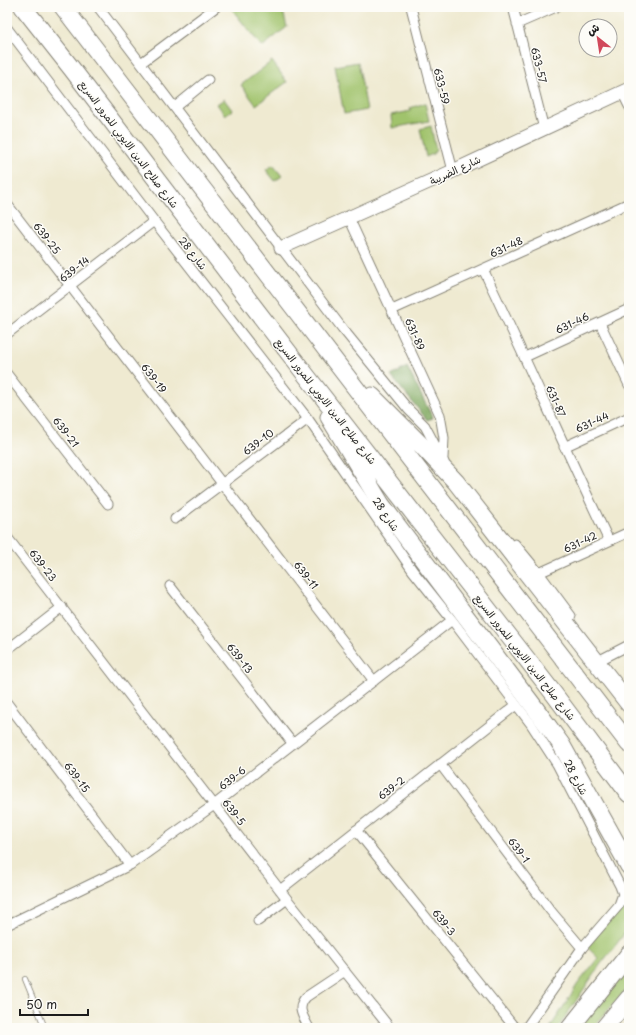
<svg xmlns="http://www.w3.org/2000/svg" width="636" height="1035" font-family="'Playpen Sans','Playpen Sans Arabic',sans-serif">
  <rect width="100%" height="100%" fill="#fdfcf7"/>
  <filter id="ink" filterUnits="userSpaceOnUse"><feTurbulence type="fractalNoise" baseFrequency=".025" numOctaves="2"/><feDisplacementMap in="SourceGraphic" scale="8" xChannelSelector="R" yChannelSelector="G"/><feConvolveMatrix kernelMatrix="1 2 1 2 8 2 1 2 1" color-interpolation-filters="sRGB"/></filter>
  <filter id="wash" filterUnits="userSpaceOnUse"><feTurbulence type="fractalNoise" baseFrequency=".012" numOctaves="4" result="noise"/><feDisplacementMap in="SourceGraphic" scale="16" xChannelSelector="R" yChannelSelector="G"/><feGaussianBlur stdDeviation="0.9" result="paint"/><feColorMatrix in="noise" values="0 0 0 0 0 0 0 0 0 0 0 0 0 0 0 0 0 1.4 0 .05"/><feComposite in="paint" operator="in"/></filter>
  <g filter="url(#wash)">
    <rect width="100%" height="100%" fill="#efead1"/>
    <!-- green -->
    <path fill="#a0c36c" stroke="#5e7044" d="M230,7H282L287,27L262,47Z
      M272,61L287,82L256,105L241,85Z
      M358,62L367,110L344,114L335,66Z
      M224,99L232,110L225,115L217,104Z
      M425,103L429,121L392,128L391,115L411,111L410,108Z
      M431,126L436,150L433,154L426,157L420,129Z
      M273,165L282,176L275,181L266,170Z
      M626,898L629,900V922L622,937L600,965L558,1028H550L577,985L598,958L587,947Z
      M629,961V987L592,1028H578Z"/>
    <!-- forest -->
    <path fill="#80a960" stroke="#4e623e" d="M407,367L433,418L427,420L391,376Z"/>
  </g>
  <g filter="url(#ink)">
    <g fill="none" stroke-linecap="round" stroke-linejoin="round">
      <!-- lane casing -->
      <g stroke="#868376" stroke-width="6">
        <path id="lane" d="M25,979L45,1028"/>
      </g>
      <!-- street casing -->
      <g stroke="#868376" stroke-width="11">
        <path id="street" d="M98,7L342,328L408,409L425,426L444,462
          M411,7L453,171
          M513,7L544,129
          M517,24L556,7
          M7,28L154,221L308,419L413,571L452,620L531,724L557,764L620,886L623,894L619,905L582,948L526,1028
          M141,63L216,7
          M622,92L629,106
          M175,107L208,80
          M7,204L374,681
          M349,218L440,415L444,438L443,458
          M483,269C526,359 566,451 609,541
          M392,310L629,203
          M600,323L629,385
          M7,334L154,221
          M525,357L629,309
          M7,374L108,504
          M564,447L629,417
          M175,519L308,419
          M7,537L287,899L390,1028
          M515,544L539,573L571,616
          M539,573L629,532
          M170,586L293,744
          M7,650L62,607
          M602,659L629,645
          M7,703L130,865
          M440,764L550,910L582,948
          M356,830L515,1028
          M280,890L516,705
          M258,921L287,899
          M7,925L130,865L214,805L452,620
          M309,1028C303,1016 296,1008 306,997L345,971"/>
      </g>
      <!-- secondary casing -->
      <g stroke="#868376" stroke-width="15">
        <path id="secondary" d="M281,248L453,171L629,89"/>
      </g>
      <!-- highway casing -->
      <g stroke="#868376" stroke-width="19">
        <path id="highway" d="M23,7L72,69L302,370L554,694L629,794
          M63,7L629,744
          M372,396L422,446L456,482L629,704
          M329,417L381,504L535,708L561,744L629,866
          M570,1028L629,954
          M604,1028L629,998"/>
      </g>
      <!-- lane -->
      <use href="#lane" stroke="#fff" stroke-width="4.5"/>
      <!-- street -->
      <use href="#street" stroke="#fff" stroke-width="9"/>
      <!-- secondary -->
      <use href="#secondary" stroke="#fff" stroke-width="13"/>
      <!-- highway -->
      <use href="#highway" stroke="#fff" stroke-width="17"/>
    </g>
  </g>
  <g text-anchor="middle" stroke-width="3" stroke-linejoin="round" paint-order="stroke">
    <!-- street labels -->
    <g font-size="10" fill="#1c1c1c" stroke="#fdfcf7">
      <text transform="translate(539 65) rotate(76)" y="4">633-57</text>
      <text transform="translate(442 86) rotate(76)" y="4">633-59</text>
      <text transform="translate(129 144) rotate(53)" y="4">شارع صلاح الدين الايوبي للمرور السريع</text>
      <text transform="translate(455 170) rotate(-25)" y="4">شارع الضريبة</text>
      <text transform="translate(47 238) rotate(52)" y="4">639-25</text>
      <text transform="translate(506 247) rotate(-25)" y="4">631-48</text>
      <text transform="translate(193 253) rotate(52)" y="4">شارع 28</text>
      <text transform="translate(74 269) rotate(-38)" y="4">639-14</text>
      <text transform="translate(572 323) rotate(-25)" y="4">631-46</text>
      <text transform="translate(415 334) rotate(66)" y="4">631-89</text>
      <text transform="translate(154 378) rotate(52)" y="4">639-19</text>
      <text transform="translate(326 401) rotate(52)" y="4">شارع صلاح الدين الايوبي للمرور السريع</text>
      <text transform="translate(556 401) rotate(66)" y="4">631-87</text>
      <text transform="translate(592 422) rotate(-25)" y="4">631-44</text>
      <text transform="translate(66 432) rotate(52)" y="4">639-21</text>
      <text transform="translate(258 442) rotate(-37)" y="4">639-10</text>
      <text transform="translate(386 514) rotate(56)" y="4">شارع 28</text>
      <text transform="translate(580 542) rotate(-25)" y="4">631-42</text>
      <text transform="translate(43 565) rotate(52)" y="4">639-23</text>
      <text transform="translate(306 575) rotate(52)" y="4">639-11</text>
      <text transform="translate(525 657) rotate(52)" y="4">شارع صلاح الدين الايوبي للمرور السريع</text>
      <text transform="translate(240 658) rotate(52)" y="4">639-13</text>
      <text transform="translate(77 777) rotate(53)" y="4">639-15</text>
      <text transform="translate(576 777) rotate(62)" y="4">شارع 28</text>
      <text transform="translate(232 778) rotate(-38)" y="4">639-6</text>
      <text transform="translate(391 788) rotate(-38)" y="4">639-2</text>
      <text transform="translate(234 812) rotate(52)" y="4">639-5</text>
      <text transform="translate(519 850) rotate(53)" y="4">639-1</text>
      <text transform="translate(444 922) rotate(51)" y="4">639-3</text>
    </g>
  </g>
  <!-- margin -->
  <rect width="636" height="1035" fill="none" stroke="#fdfcf7" stroke-width="24"/>
  <!-- north arrow -->
  <g transform="translate(598 38) rotate(330)"><circle r="19" fill="#fdfcf7" stroke="#a3a29f"/>
  <path d="M0-3L7 15L0 10L-7 15Z" fill="#d1495b"/>
  <text y="-6" font-size="11" font-weight="bold" text-anchor="middle" fill="#1c1c1c">ش</text>
  </g>
  <!-- scale -->
  <path d="M20 1009v6h68v-6" fill="none" stroke="#1c1c1c" stroke-width="2"/>
  <text x="26" y="1009" font-size="12" fill="#1c1c1c" stroke="#fdfcf7" stroke-width="3" paint-order="stroke">50 m</text>
</svg>
